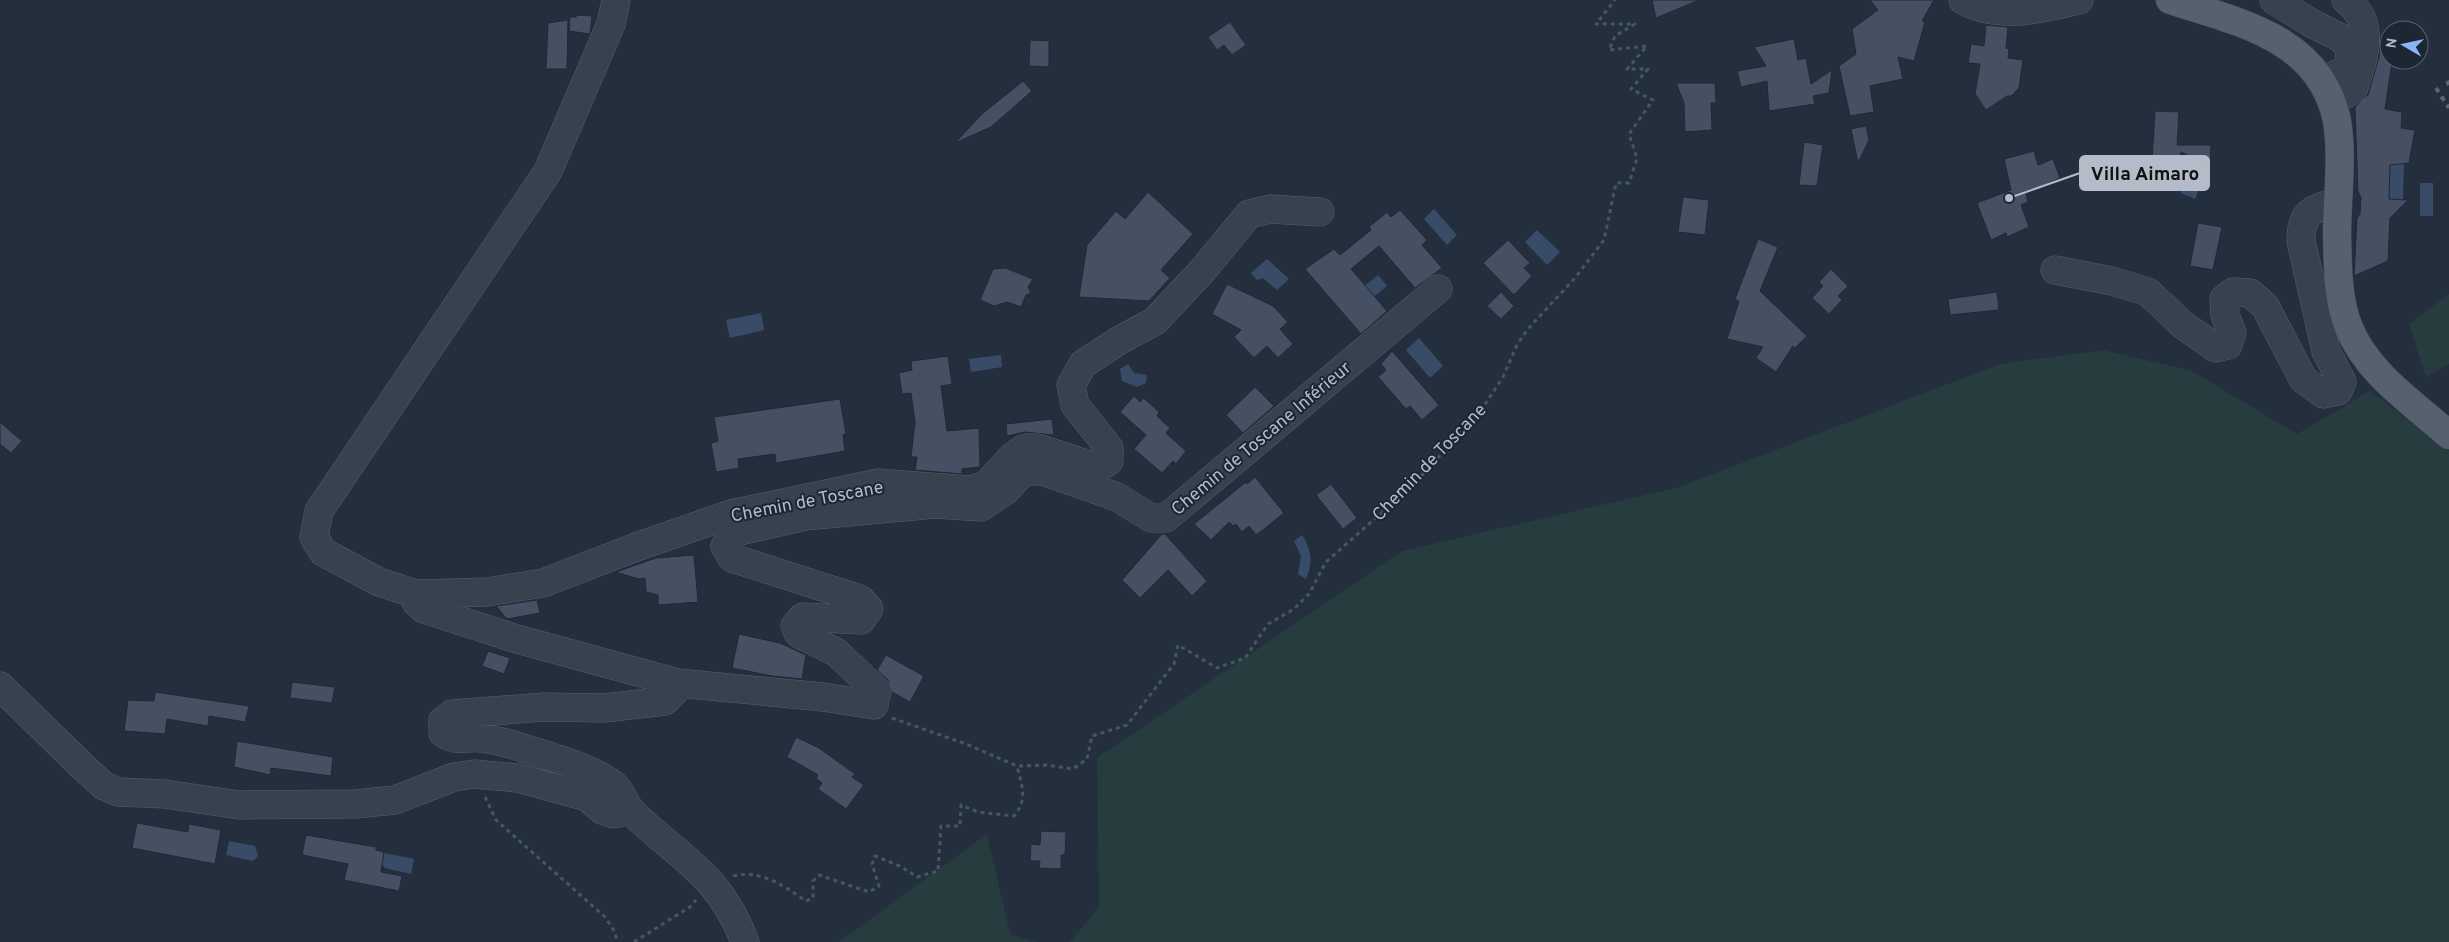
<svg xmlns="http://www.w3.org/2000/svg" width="2449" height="942" font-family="Overpass,sans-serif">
  <rect width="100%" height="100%" fill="#242f3e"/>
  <!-- green -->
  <path fill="#263c3f" d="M2449,294V364L2426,377L2409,324Z
    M2103,350L2192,371L2297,434L2370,391L2449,451V942H1070L1099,907L1097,758L1402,551L1679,487L2000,364Z
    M987,834L1010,934L1036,942H839Z"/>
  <!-- water -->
  <path fill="#394c67" d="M2195,159L2209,165L2195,199L2181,193Z
    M2390,163H2404L2403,200L2389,199Z
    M2420,183H2433V216H2420Z
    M1434,209L1457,235L1447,245L1424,219Z
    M1537,230L1560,252L1547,265L1525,242Z
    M1267,259L1289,279L1277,290L1263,278L1257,280L1251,273Z
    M1378,275L1387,286L1365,304L1356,293Z
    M761,313L764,330L730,338L726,320Z
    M1419,338L1443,366L1430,378L1406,350Z
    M1001,355L1002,367L971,372L969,359Z
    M1128,364L1134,373L1147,375L1146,383L1137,387L1122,381L1120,369Z
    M1302,535C1312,550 1313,563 1306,579L1298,574L1301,556L1294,541Z
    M229,841L255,846L258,856L253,861L226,855Z
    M384,853L414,859L411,874L385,868L382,864Z"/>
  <!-- building -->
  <path fill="#455162" stroke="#1f2835" d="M1652,0H1699L1656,18Z
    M1870,0H1934L1922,21L1925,22L1914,61L1898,57L1903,79L1870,86L1874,112L1850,116L1839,66L1856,54L1852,29L1878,10Z
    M577,15L592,16L590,34L569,31L570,17H576Z
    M568,20L567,69H546L548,23Z
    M1230,22L1246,45L1232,55L1224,45L1217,50L1208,37Z
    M1986,25L2008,27L2006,48L2009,49L2008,58L2023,60L2019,88L2011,96H2007L1986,110L1975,94L1980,64L1968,63L1971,44L1984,46Z
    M2381,36L2389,37V60L2392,62L2385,109L2402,112L2401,128L2415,130L2409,163L2390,165L2389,199L2408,200L2390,218L2388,261L2354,276L2357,218L2360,214L2361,197L2358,192L2355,107L2368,95L2379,57Z
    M1794,39L1798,60L1806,58L1811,84L1832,70L1829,93L1813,96L1815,104L1769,111L1767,81L1741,87L1737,71L1766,66L1754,47Z
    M1030,40L1049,41V67L1029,66Z
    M1023,81L1032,91L991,127L955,143L982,114Z
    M1676,83H1715L1716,103H1711L1712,130L1685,132L1684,103Z
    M2155,111L2179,112L2177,145H2211L2210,165L2181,152L2180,164L2169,186L2151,176Z
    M1866,126L1869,140L1858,163L1851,129Z
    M1804,142L1823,145L1817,186L1799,185Z
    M2034,151L2038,165L2053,159L2060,178L2026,194L2028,202L2021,205L2029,227L2007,237L2006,233L1991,240L1977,203L2011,190L2004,159Z
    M1148,192L1193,234L1161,270L1170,278L1149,301L1079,297L1087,245L1116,211L1125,219Z
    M1683,197L1709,200L1705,235L1678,232Z
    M1400,210L1427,240L1422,245L1442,268L1415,288L1379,246L1351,269L1387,311L1361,334L1305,269L1334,249L1340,255L1371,230L1369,227L1387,212L1391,217Z
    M2198,223L2222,227L2213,270L2190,266Z
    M1758,239L1778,247L1760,291L1807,336L1795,348L1793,346L1776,372L1756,358L1763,347L1727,339L1739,301L1735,299Z
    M1508,240L1530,263L1524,268L1532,276L1514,295L1483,263Z
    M1005,268L1033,279L1028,287L1031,293L1026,295L1021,307L1007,302L994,306L980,300L993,269Z
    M1831,269L1848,286L1838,296L1842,300L1829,314L1812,298L1823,286L1819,282Z
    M1227,284L1273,306L1288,322L1280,329L1293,344L1278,358L1267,346L1254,358L1234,337L1241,330L1212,314Z
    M1501,292L1514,306L1501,319L1487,306Z
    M1997,292L1999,310L1950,315L1948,299Z
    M1392,351L1439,405L1422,420L1410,406L1406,409L1378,377L1386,370L1381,364Z
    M948,356L952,384L941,386L947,431L979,428L980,467L962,469V474L915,470L917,457H911L915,422L911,393L902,394L899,373L912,370L911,361Z
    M1255,387L1274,406L1243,433L1226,415Z
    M1134,396L1140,402L1144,398L1159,412L1157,416L1170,428L1166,433L1186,451L1176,464L1173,461L1162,473L1134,449L1146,435L1120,412Z
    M840,399L846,434L843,435L845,451L776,463L775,454L738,459L739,468L716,472L711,443L718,441L714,417Z
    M1052,419L1054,435L1025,432L1007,436L1006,424Z
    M0,422L22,441L11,453L0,444Z
    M1255,477L1284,513L1264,529L1256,535L1249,526L1242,532L1236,524L1233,526L1229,522L1211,540L1194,524L1246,482L1247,484Z
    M1331,484L1357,518L1343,529L1316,495Z
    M1162,534H1165L1207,581L1192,596L1168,570L1140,598L1122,580Z
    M694,555L698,602L658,605V595L646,592L645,578L639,579L616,572L656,558Z
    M537,600L540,613L507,619L496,606Z
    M739,634L780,643L806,655L802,679L772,676L732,668Z
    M488,651L510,658L504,674L482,666Z
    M886,655L924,676L910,702L892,692L888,680L877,670Z
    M292,682L335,687L332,703L290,698Z
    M155,692L249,706L245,722L209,716L208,726L167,719L165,734L124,731L128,700L154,701Z
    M796,737L819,748L855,774L852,777L864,785L846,809L818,789L822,783L816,778L818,775L787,757Z
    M237,741L333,757L331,776L271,768L270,775L234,767Z
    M137,823L188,832L189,824L221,830L215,864L132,848Z
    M1041,831L1066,832L1065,855H1061V869L1039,868L1040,861H1030L1031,844L1040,845Z
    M306,835L376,847V850L384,852L381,872L402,876L399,891L344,880L348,864L302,855Z"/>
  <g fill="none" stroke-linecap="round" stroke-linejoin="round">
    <!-- minor casing -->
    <g stroke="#565f6c" stroke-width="29">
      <path id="minor" d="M616,0L611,24L548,171L319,511L314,537L323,552L379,582L416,594L487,592L543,583L639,546L731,514L878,483L970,490L986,485L1012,457L1025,448H1038L1098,468L1109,461V448L1075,405L1071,385L1083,364L1120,340L1155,321L1202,271L1249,214L1270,209L1320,212
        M1963,0C1999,20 2042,9 2079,0
        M2274,0L2311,23L2341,38L2349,48L2350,60L2345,70L2322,81
        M2332,102L2353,90C2364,59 2377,23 2346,0
        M2055,270L2112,281L2148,292L2183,325L2216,348L2228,345L2232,333L2225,315L2224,299L2233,292L2250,293L2265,306L2303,379L2323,394L2338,391L2342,382L2326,351L2301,241C2301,213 2311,208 2337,203
        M416,594V602L424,609L517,639L678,683L823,697L874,705L877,691L836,652L799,634L795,626L803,617L861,620L869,609L860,599L732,558L725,546L735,532L805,516L935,504L981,507L1005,491L1024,471H1043L1117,497L1151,518H1166L1438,289
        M678,683L674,692L665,701L604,708L544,707L452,714L443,721V733C457,743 466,736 483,738C495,740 508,743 520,747C547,756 594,768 615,786C622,793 625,805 632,812C680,859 719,873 745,942
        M0,686L82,766L104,786L118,792L165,794L239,805L355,804L395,800L454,777L474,774L518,778L587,797L602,810L614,814L630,810"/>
    </g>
    <!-- major casing -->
    <g stroke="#414a57" stroke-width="29">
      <path id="major" d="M2170,0C2238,22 2321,38 2337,121C2343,158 2337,198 2337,235C2338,266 2337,298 2349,328C2368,374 2413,403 2449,435"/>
    </g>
    <!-- path -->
    <path stroke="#44595c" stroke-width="3" stroke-dasharray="4 4" stroke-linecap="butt" d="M892,718L966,744L1017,766L1047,765L1073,769L1087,759L1092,736L1127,725L1174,664L1178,645L1217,668L1245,658L1268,624L1294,609L1309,594L1326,562L1413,485L1480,412L1503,377L1517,345L1527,330L1575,278L1604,240L1616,183H1629L1637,158L1629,134L1653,100L1631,89L1648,69H1627L1647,46L1609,50L1615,36L1635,24H1596L1615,0
      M485,797L496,820L605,917L615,932L617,942
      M733,876C761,869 784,886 806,901L813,898V881L819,875L869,892L879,886L872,864L875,856L900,866L917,877L938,871L941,826H960L961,805L978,812L1014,816C1028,799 1022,786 1017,766
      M634,942L690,907L696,900"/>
    <!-- minor -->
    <use href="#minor" stroke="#38414e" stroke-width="28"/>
    <!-- major -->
    <use href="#major" stroke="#56606e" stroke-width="28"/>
    <!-- rail -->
    <path stroke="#5a6575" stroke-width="4" stroke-dasharray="5 5" stroke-linecap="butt" d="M2447,81L2449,85
      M2436,88L2449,108"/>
  </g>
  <g text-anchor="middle" stroke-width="4" stroke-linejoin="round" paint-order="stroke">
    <!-- street labels -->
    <g font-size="18" fill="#b4bcc9" stroke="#1d2633">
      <text transform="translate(1261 438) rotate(-40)" y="6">Chemin de Toscane Inférieur</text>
      <text transform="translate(1429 462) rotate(-46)" y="6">Chemin de Toscane</text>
      <text transform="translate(807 501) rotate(-11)" y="6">Chemin de Toscane</text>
    </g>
  </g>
  <!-- callouts -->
  <path fill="none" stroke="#b4bcc9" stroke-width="2" d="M2009 198L2080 173"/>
  <circle fill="#b4bcc9" stroke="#1d2633" stroke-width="2" cx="2009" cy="198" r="5"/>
  <rect fill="#b4bcc9" stroke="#b4bcc9" stroke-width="2" x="2080" y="156" width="129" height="34" rx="5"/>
  <g font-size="19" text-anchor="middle" font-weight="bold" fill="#111">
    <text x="2145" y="180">Villa Aimaro</text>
  </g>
  <!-- north arrow -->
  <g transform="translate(2404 45) rotate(279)"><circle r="24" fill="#1d2633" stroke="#59626f"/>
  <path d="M0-4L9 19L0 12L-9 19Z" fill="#8ab4f8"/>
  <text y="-8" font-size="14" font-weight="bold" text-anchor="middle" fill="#b4bcc9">N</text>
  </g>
</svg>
